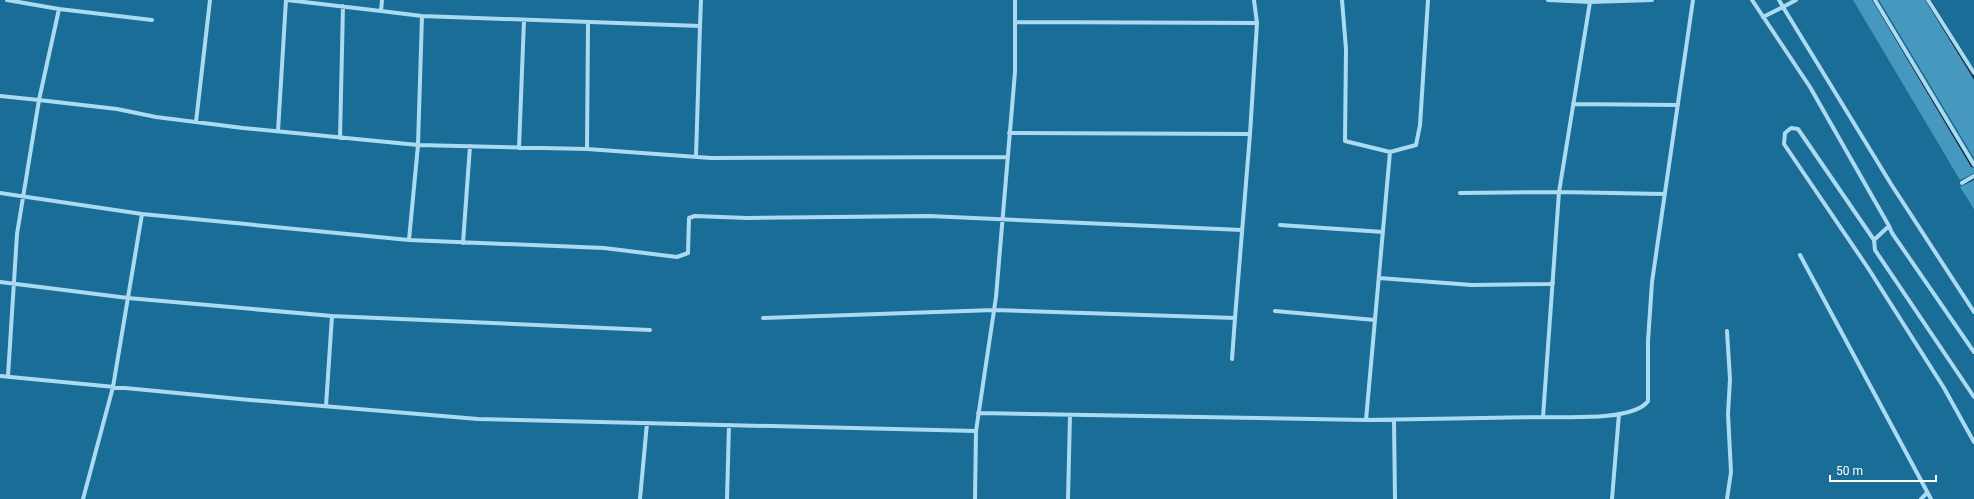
<svg xmlns="http://www.w3.org/2000/svg" width="1974" height="499" font-family="Roboto,sans-serif">
  <defs>
    <filter id="shadow"><feDropShadow dx="3.5" dy="-3.5" stdDeviation="0" flood-color="#0009"/></filter>
  </defs>
  <rect width="100%" height="100%" fill="#196d97"/>
  <!-- building -->
  <path fill="#4698bf" filter="url(#shadow)" d="M1853,0H1872L1971,167L1974,168V173L1960,180Z
    M1879,0H1925L1971,75L1974,80V158Z
    M1974,180V209L1960,187Z"/>
  <g fill="none" stroke-linecap="round" stroke-linejoin="round">
    <!-- minor -->
    <path stroke="#acdbf1" stroke-width="4" d="M7,0L59,9L152,20
      M287,0L381,11
      M382,0L381,11L422,16L700,26L701,0
      M1254,0L1257,23
      M1342,0L1346,49L1345,141L1390,152L1416,145L1420,125L1428,0
      M1548,0L1590,2L1652,0
      M1752,0L1810,87L1889,226
      M1779,0L1783,7L1796,0
      M1875,0L1974,165
      M1928,0L1974,73
      M1590,2L1559,192L1665,194
      M422,16L418,145L409,240L604,248L677,257L688,253L689,218L695,216L747,218L929,216L1242,230
      M1763,17L1783,7L1891,184L1974,312
      M1015,22L1257,23L1250,134
      M0,96L39,100L59,9
      M1573,104L1678,105
      M196,122L210,0
      M278,131L286,0
      M340,138L343,6
      M519,148L524,20
      M587,149L588,23
      M696,157L700,26
      M1962,183L1974,176
      M0,193L142,214
      M1280,225L1383,232
      M1874,240L1798,129L1791,128L1785,133L1784,144L1868,268L1944,388L1974,442
      M463,243L470,146
      M1800,255L1931,499
      M1379,278L1472,285L1550,284L1553,283
      M0,282L128,298L332,316L326,406
      M1275,311L1375,320
      M332,316L650,330
      M763,318L994,310L1235,318L1250,134L1009,133
      M1974,352L1892,233L1889,226L1874,240L1875,250L1974,397
      M1232,359L1235,318
      M0,376L250,400L478,419L976,431
      M8,376L17,234L39,100L117,109L156,117L243,128L418,145L587,149L711,158L1008,157
      M978,413L1366,420L1390,152
      M1543,417C1567,417 1634,421 1648,401V341L1652,282L1693,0
      M1366,420L1543,417L1559,192L1460,193
      M1394,420L1395,499
      M83,499L113,387L142,214L409,240
      M640,499L647,423
      M727,499L729,425
      M975,499L976,431L996,297L1015,72V0
      M1068,499L1070,415
      M1612,499L1619,414
      M1727,499L1731,472L1728,414L1730,379L1727,331
      M1921,499L1927,493"/>
  </g>
  <!-- scale -->
  <path d="M1830 475v6h106v-6" fill="none" stroke="#ffffff" stroke-width="2"/>
  <text x="1836" y="475" font-size="12" fill="#ffffff" stroke="#196d97" stroke-width="3" paint-order="stroke">50 m</text>
</svg>
